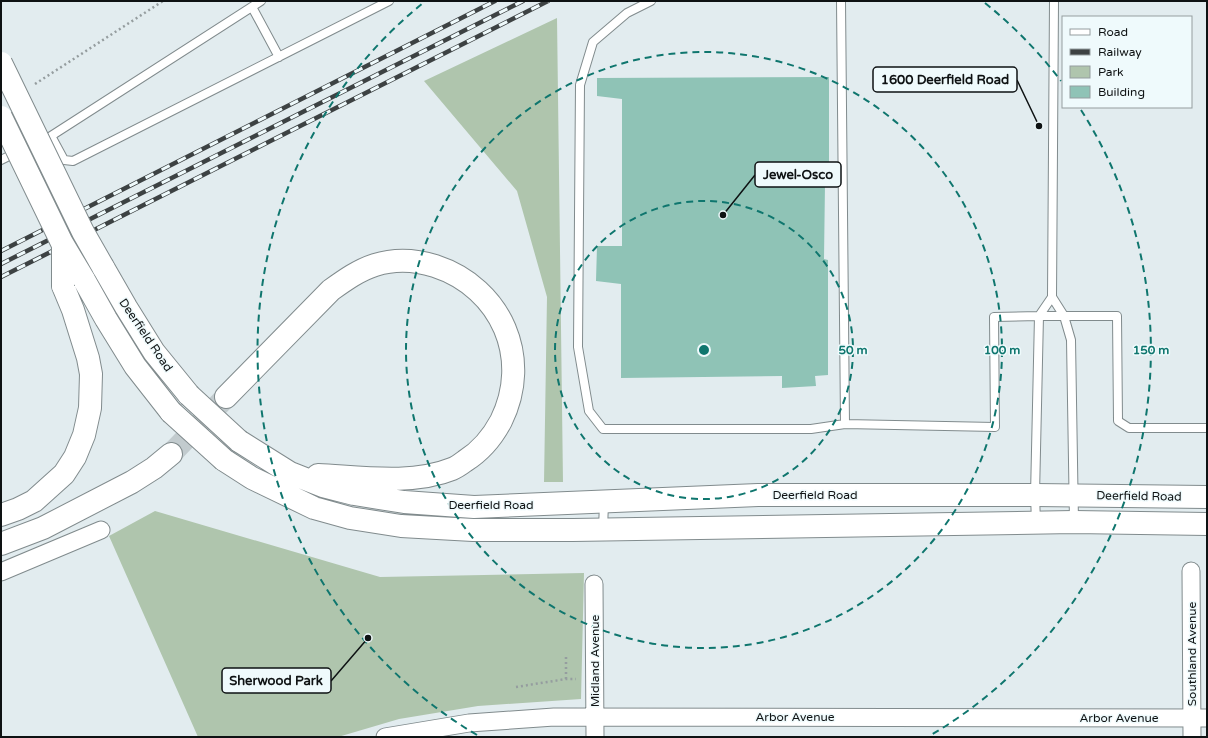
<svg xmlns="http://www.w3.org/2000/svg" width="1208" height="738" font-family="'Varela Round',sans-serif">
  <rect width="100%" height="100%" fill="#e2ecef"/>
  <!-- green -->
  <path fill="#afc5ad" d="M557,18L563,482H544L547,297L517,191L424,81Z
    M155,511L380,577L584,573L581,699L478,706L399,719L338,737H198L109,536Z"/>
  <!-- building -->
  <path fill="#8fc3b6" d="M829,77V184H825L824,259L828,260V375L815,376L816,386L782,388V376L621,378V284L596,281L597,246H622V99L597,96V78Z"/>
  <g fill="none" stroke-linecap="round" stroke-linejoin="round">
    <!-- secondary-tunnel -->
    <path stroke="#c2cbce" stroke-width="22" stroke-dasharray="22 11" stroke-linecap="butt" d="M171,454L226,397"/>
    <!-- lane casing -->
    <g stroke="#818b8d" stroke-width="10">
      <path id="lane" d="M261,1L51,136L64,160L73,161L389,1
        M651,1L627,13L593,42L580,85L578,347L589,411L603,429H811L845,424
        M841,1L845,424L995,427L994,317L1039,316H1117L1118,421L1129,428H1207
        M1054,1L1052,297L1064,316L1071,340L1074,522
        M252,7L279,57
        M1,160L39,141
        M1036,522L1035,495L1039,316L1052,297
        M603,529L604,503"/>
    </g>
    <!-- street casing -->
    <g stroke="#818b8d" stroke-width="19">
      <path id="street" d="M1191,571L1192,737
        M1,572L101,530
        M594,584L595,737
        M385,737L469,723L554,717L1207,718"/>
    </g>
    <!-- secondary casing -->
    <g stroke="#818b8d" stroke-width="24">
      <path id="secondary" d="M103,267L126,307L154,352L189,395
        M83,278L106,319L135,366L171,412
        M226,397L331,290C345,280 359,270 375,265C394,259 416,260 435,266C502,288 532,359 501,421C492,438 481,451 465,461C461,464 457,467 452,469C413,485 360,477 318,475
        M239,441L290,473L323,486L354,494L404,502L474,507L758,495H1035L1207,497
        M224,460L252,478L314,508L350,518L401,526L473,530H573L1074,522L1207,524
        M1,515L18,509L34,501L64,474L75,457L84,435L90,408L91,374L88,358L73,310L63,286
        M1,544L43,528L132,482L154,468L171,454"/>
    </g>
    <!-- path -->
    <path stroke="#959d9f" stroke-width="2.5" stroke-dasharray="2 3" stroke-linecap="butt" d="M35,84L163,1
      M566,679V654
      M516,687L566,679H576"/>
    <!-- lane -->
    <use href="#lane" stroke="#fff" stroke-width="8"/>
    <!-- street -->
    <use href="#street" stroke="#fff" stroke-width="17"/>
    <!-- secondary -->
    <use href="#secondary" stroke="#fff" stroke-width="22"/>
    <!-- rail casing -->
    <g stroke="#3d4243" stroke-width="4.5">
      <path id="rail" d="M1,251L495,1
        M1,264L523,1
        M1,277L548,1"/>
    </g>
    <!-- rail -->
    <use href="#rail" stroke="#effafc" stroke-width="3" stroke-dasharray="9" stroke-linecap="butt"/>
    <!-- secondary-bridge casing -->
    <g stroke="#818b8d" stroke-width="24" stroke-linecap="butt">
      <path id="secondary-bridge" d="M1,63L83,232L103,267
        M1,117L62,243L83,278
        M63,246V286
        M189,395L239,441
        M171,412L224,460"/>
    </g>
    <!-- secondary-bridge -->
    <use href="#secondary-bridge" stroke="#fff" stroke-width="22"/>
  </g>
  <!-- distance rings -->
  <g fill="none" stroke="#0f766e" stroke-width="2" stroke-dasharray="7 5">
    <circle cx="704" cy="350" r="149"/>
    <circle cx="704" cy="350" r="298"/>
    <path d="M477 735A447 447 0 0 1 423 3M985 3A447 447 0 0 1 1061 81M1081 110A447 447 0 0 1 931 735"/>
  </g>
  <g text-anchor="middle" stroke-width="3" stroke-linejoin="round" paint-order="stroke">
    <!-- street labels -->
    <g font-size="12" fill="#0e1213" stroke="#effafc">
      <text transform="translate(146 335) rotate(56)" y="4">Deerfield Road</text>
      <text x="815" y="499">Deerfield Road</text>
      <text transform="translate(1139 496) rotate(1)" y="4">Deerfield Road</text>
      <text x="491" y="509">Deerfield Road</text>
      <text transform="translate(1192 654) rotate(-90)" y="4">Southland Avenue</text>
      <text transform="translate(595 661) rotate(-90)" y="4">Midland Avenue</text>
      <text x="795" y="721">Arbor Avenue</text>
      <text x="1119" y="722">Arbor Avenue</text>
    </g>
  </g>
  <circle cx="704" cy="350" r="6" fill="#0f766e" stroke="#effafc" stroke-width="2"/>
  <g font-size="12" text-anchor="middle" font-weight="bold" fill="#0f766e" stroke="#effafc" stroke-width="3" stroke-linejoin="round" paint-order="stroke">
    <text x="853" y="354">50 m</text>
    <text x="1002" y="354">100 m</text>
    <text x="1151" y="354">150 m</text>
  </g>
  <!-- callouts -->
  <path fill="none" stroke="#0e1213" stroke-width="1.5" d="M1039 126L1017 80M723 215L755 175M368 638L331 681"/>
  <g fill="#0e1213" stroke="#effafc" stroke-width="1.5">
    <circle cx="1039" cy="126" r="4"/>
    <circle cx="723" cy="215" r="4"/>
    <circle cx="368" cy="638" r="4"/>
  </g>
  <g fill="#effafc" stroke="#0e1213" stroke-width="1.5">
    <rect x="873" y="67" width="144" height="25" rx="4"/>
    <rect x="755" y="162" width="86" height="25" rx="4"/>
    <rect x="222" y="668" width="109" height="25" rx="4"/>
  </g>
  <g font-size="13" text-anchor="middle" font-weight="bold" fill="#0e1213">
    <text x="945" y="84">1600 Deerfield Road</text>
    <text x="798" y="179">Jewel-Osco</text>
    <text x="276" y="685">Sherwood Park</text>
  </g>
  <!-- border -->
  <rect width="1208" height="738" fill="none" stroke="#0e1213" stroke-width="4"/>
  <!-- legend -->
  <rect x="1062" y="16" width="130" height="92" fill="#effafc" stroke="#959d9f"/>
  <rect x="1070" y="29" width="20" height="6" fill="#ffffff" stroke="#959d9f"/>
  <text x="1098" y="36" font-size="12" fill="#0e1213">Road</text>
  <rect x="1070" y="49" width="20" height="6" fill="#3d4243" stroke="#959d9f"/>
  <text x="1098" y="56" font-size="12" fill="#0e1213">Railway</text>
  <rect x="1070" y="66" width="20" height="12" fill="#afc5ad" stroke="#959d9f"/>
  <text x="1098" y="76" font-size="12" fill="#0e1213">Park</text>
  <rect x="1070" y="86" width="20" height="12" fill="#8fc3b6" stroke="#959d9f"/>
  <text x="1098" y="96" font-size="12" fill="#0e1213">Building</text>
</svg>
